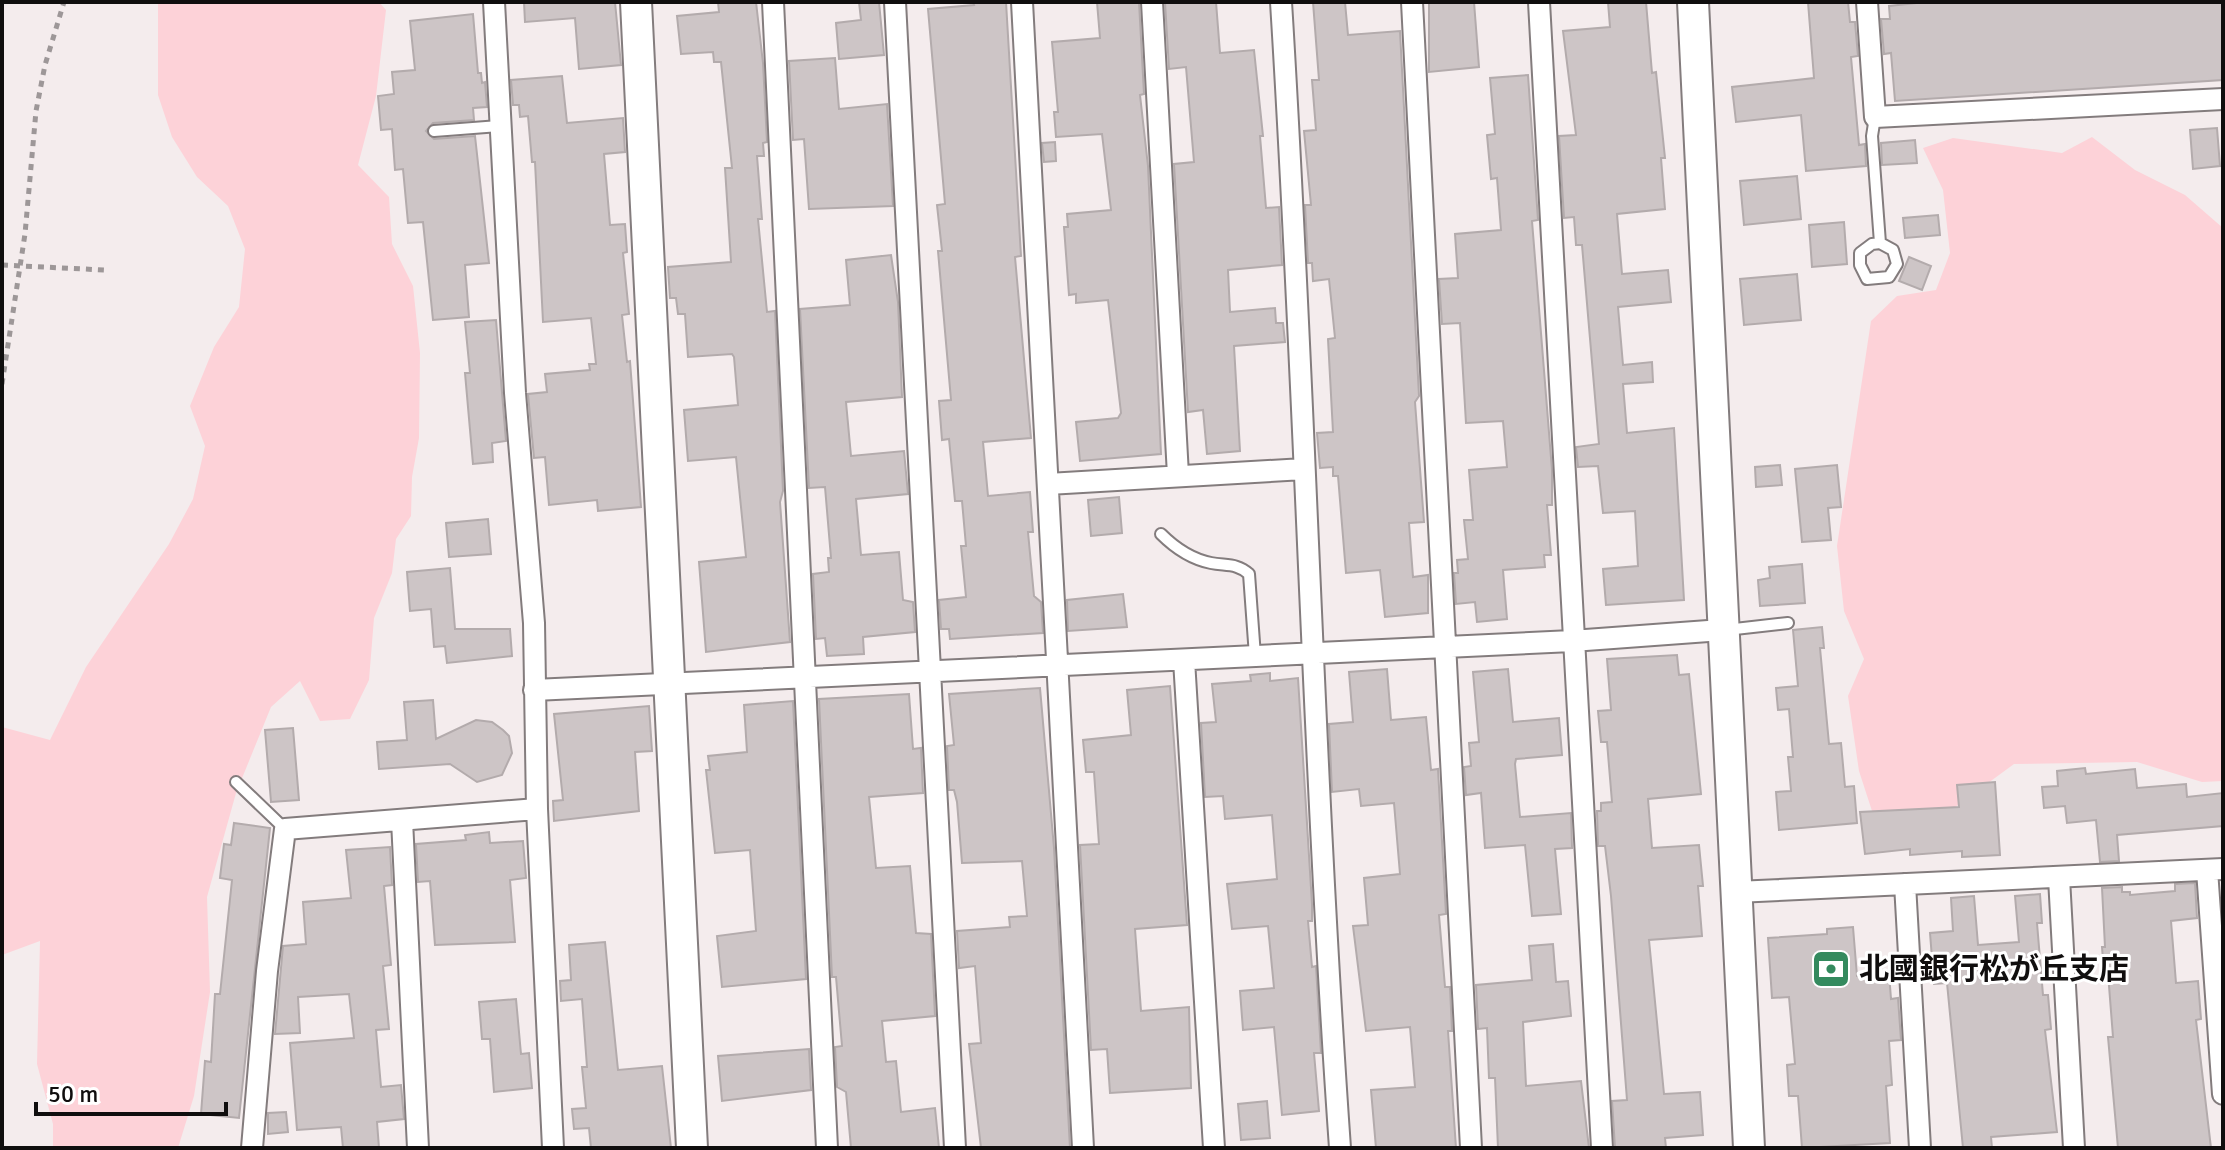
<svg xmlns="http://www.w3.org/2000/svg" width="2225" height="1150" font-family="Signika,'Noto Sans JP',sans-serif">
  <rect width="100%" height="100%" fill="#f4eced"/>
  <!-- green -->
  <path fill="#fdd2d8" d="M158,2H379L386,10L376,96L358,165L389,197L392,244L413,286L420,353L419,438L412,477L411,516L396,539L392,573L374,618L369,680L350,719L320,721L300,681L271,707L236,793L207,897L210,992L194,1096L178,1148H53V1124L37,1064L40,941L2,955V727L50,740L86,667L169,544L193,499L205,446L190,406L214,347L239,307L245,249L228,206L197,177L172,137L158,95Z
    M2092,137L2135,170L2185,195L2223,228V781L2202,782L2137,762L2014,764L1954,808L1873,814L1859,771L1848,696L1864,659L1844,611L1837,546L1871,321L1897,296L1936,290L1950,253L1943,190L1923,148L1953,138L2062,153Z"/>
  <!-- building -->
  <path fill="#cdc5c6" stroke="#b3abac" stroke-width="2" d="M524,2H615L621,65L579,69L575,18L525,22Z
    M718,2H756L763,63L767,142L763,143L764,156H757L762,219H758L767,312L775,311L783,491L780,502L790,642L706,652L699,562L746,557L736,457L688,461L684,410L738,405L734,357L732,354L688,357L685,314H678L676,298H670L668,267L731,262L725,168H732L721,62H714L713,52L681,54L677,16L719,12Z
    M859,2H879L884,55L839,59L836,23L861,20Z
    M973,2H1006L1021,256L1015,257L1031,438L983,442L988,496L1030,492L1033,532H1028L1034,596L1041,602L1043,633L950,639L949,629H941L939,600L966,597L961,546H966L962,501H955L949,439L942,440L939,401L951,400L938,251H942L937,205L945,204L928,9L974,5Z
    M1097,2H1139L1144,94L1140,95L1148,166L1161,454L1080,461L1076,422L1118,418L1121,413L1108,300L1076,303V294L1069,295L1064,227H1068L1067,214L1111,210L1102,134L1056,137L1054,112H1058L1052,42L1100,38Z
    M1165,2H1216L1220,53L1254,50L1263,136H1260L1266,208L1279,207L1282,265L1228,270L1230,312L1275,308L1276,323H1283L1285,342L1234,346L1240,451L1207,454L1203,410L1188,412L1174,164L1194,162L1186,67L1169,69Z
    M1313,2H1345L1348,35L1400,31L1419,396L1415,402L1424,522L1409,523L1413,577L1428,575V613L1385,617L1380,570L1346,573L1338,476H1333V467L1320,468L1317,433L1333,432L1328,339L1335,338L1329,279L1313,281L1312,263H1308L1305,205H1311L1304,131L1316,130L1312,80H1319Z
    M1429,2H1474L1479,67L1429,72Z
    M1608,2H1646L1652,73L1656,72L1665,158H1661L1665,209L1617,214L1622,274L1668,270L1671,302L1618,307L1623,365L1652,362L1653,382L1623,384L1627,433L1674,428L1684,600L1606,605L1603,569L1638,566L1635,511L1603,513L1598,466L1578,467L1576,447L1599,444L1582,245H1576L1574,217L1564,218L1559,136L1576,135L1563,31L1610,27Z
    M1808,2H1848L1850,22H1855L1858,56L1851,57L1859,145L1865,144L1866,166L1806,171L1801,115L1736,122L1732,87L1814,78Z
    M1926,2H2223V80L1895,101L1891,53L1884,54L1881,19H1890L1889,6Z
    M473,14L478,73H481L482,83L485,82L487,107L473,108L474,120L433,123L426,131L434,139L475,136L489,263L465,265L469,317L433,320L423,222L408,223L403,169L395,170L392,129L381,130L378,96L394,94L392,72L415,70L410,21Z
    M835,58L839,109L887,104L893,206L809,209L804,139L793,140L789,61Z
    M1528,75L1538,220L1532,221L1552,470V505H1547L1551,555H1544L1545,567L1503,570L1507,619L1477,622L1475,602L1456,604L1454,573H1458L1457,560L1468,559L1464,520H1473L1469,470L1507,467L1503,421L1466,423L1460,323L1442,324L1439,279L1458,278L1455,234L1501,230L1497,178L1491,179L1487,135L1495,134L1490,78Z
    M562,76L567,123L623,118L625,152L604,154L610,225L625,224L627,252L623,253L629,314L622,315L627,362L630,361L641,507L598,511L597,500L549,505L545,457L534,458L528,394L547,392L545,374L590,370L589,364H596L591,318L543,322L535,162H532L528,116L520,117L519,105H513L511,80Z
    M2217,128L2220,166L2193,169L2190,130Z
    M1915,140L1917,163L1882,165L1881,143Z
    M1055,142L1056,161L1044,162L1042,143Z
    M1797,176L1801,219L1744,225L1740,181Z
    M1938,215L1940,235L1905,238L1903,218Z
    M1844,222L1847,264L1812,267L1809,225Z
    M891,255L898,302L902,397L846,402L851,456L904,451L908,494L856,499L861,555L899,552L903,600L913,602L915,632L863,637L864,654L827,656L825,638L816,639L813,574L829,572L828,558H831L825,487L809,488L800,309L850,305L846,260Z
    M1909,257L1931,266L1922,290L1899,281Z
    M1797,274L1801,320L1744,325L1740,279Z
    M496,320L506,441L492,443L493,462L473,464L465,373H470L465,322Z
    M1780,465L1782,485L1756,487L1755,467Z
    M1837,465L1841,507L1828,508L1831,540L1802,542L1795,469Z
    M1119,497L1122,533L1091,536L1088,500Z
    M488,519L491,554L449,557L446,523Z
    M1802,564L1805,603L1760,606L1758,580L1770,578L1769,567Z
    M450,568L455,629H510L512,656L447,663L445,646L434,647L431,609L410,611L407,572Z
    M1123,594L1127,627L1068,631L1067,600Z
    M1822,627L1824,648H1820L1829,744L1841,743L1845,787L1854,786L1857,823L1779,830L1776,792L1791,791L1788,757H1793L1789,709L1778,710L1776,688L1798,686L1793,630Z
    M1677,655L1679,675L1689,674L1701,794L1648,799L1652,848L1699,845L1703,886H1698L1702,936L1649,940L1664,1094L1700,1092L1703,1135L1665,1138L1666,1148H1615L1612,1101L1627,1100L1611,896L1605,846H1598L1597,811H1601V803L1612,802L1607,742H1601L1598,711L1611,710L1607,659Z
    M1387,669L1391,720L1426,717L1431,770L1438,769L1446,914L1439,915L1445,987H1450L1452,1031H1448L1456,1148H1376L1371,1090L1415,1087L1410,1027L1366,1031L1353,926L1368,925L1364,878L1400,874L1394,803L1361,806L1359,789L1332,792L1329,724L1353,722L1349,672Z
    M1508,669L1513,722L1559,718L1562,755L1516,759L1515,764L1520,817L1571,813L1572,848L1555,849L1561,914L1532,916L1525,845L1485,848L1481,793L1466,795L1464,767L1471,766L1469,743L1479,742L1473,672Z
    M1270,673V681L1298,678L1312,904V921H1308L1312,967L1316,966L1321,1053H1314L1319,1111L1282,1115L1274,1027L1243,1030L1240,991L1274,988L1268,926L1232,929L1227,884L1277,879L1272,815L1225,819L1223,796L1205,797L1201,723L1216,722L1212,684L1251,681L1250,675Z
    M1170,686L1187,925L1135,929L1141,1011L1189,1007L1191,1088L1110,1093L1107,1049L1091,1050L1080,845L1099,844L1094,772H1086L1083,740L1131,735L1127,690Z
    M1040,688L1054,848L1070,1148H981L969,1044L981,1043L975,966L959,968L957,931L1010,927L1009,917L1027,916L1022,861L962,863L957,802L954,790H949L947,746L954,745L949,694Z
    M909,694L913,749L921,748L923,793L869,797L876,868L910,866L916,933L931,934L935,1016L882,1021L886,1062L896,1061L901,1112L935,1108L939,1148H851L846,1092L837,1087L835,1047L842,1046L836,977H832L819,699Z
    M433,700L436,739L476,720L492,722L503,730L509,736L512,753L502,775L477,782L450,764L379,769L377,742L407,740L404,702Z
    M793,701L806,979L722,987L717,936L756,931L750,850L715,853L706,770H710L708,756L747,752L744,705Z
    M649,706L652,751L635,752L639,811L554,821L553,801L563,800L554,714Z
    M293,728L299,800L271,802L265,730Z
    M2085,768L2086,774L2135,769L2137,788L2186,784L2187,797L2223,793V826L2117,835L2119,861L2100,862L2096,820L2067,823L2065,806L2044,808L2042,787L2058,786L2057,771Z
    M1995,782L2000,855L1962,857V851L1910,855V849L1865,854L1860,812L1959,807L1957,785Z
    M234,823L270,828L239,1118L201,1114L205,1061L211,1062L215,994H220L232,880L220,878L224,844L231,845Z
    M489,832L490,843L523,841L526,878L510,880L515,942L435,945L430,881L418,882L416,844L466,840L465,835Z
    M390,847L392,885L384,886L391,965L383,966L389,1029L376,1030L381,1087L401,1085L404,1119L377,1122L379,1148H343L341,1127L297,1130L290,1043L354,1038L349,994L298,997L300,1033L275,1034L283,946L306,944L303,902L351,898L346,850Z
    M2195,883L2197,918L2171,921L2176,983L2198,981L2201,1019L2196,1020L2211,1148H2118L2108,1037H2113L2108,973H2104L2102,947H2105L2102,888L2122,887V892H2130V895L2175,891V884Z
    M2040,894L2042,923H2037L2043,995H2048L2051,1029L2045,1030L2057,1132L1991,1137L1992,1148H1963L1947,983L1934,984L1930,933L1953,931L1951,898L1974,896L1978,945L2019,942L2015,896Z
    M1853,927L1857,976L1889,973L1891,999L1898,998L1901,1040L1889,1041L1892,1085L1886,1086L1890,1143L1802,1148L1798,1096H1789L1787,1065L1795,1064L1789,997L1772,998L1768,938L1827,934V929Z
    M605,942L618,1070L662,1066L671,1148H591L589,1128L574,1129L572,1109L586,1108L582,1067H587L582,999L561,1001L560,981L571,980L569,945Z
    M1553,944L1556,982L1568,981L1571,1016L1523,1022L1526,1086L1581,1081L1589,1148H1498L1495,1078H1489L1487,1028L1478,1029L1476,985L1532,980L1529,946Z
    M516,999L521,1054L529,1053L532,1088L494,1092L490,1039H482L479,1002Z
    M809,1049L811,1090L722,1101L718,1056Z
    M1267,1101L1270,1138L1241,1140L1238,1104Z
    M286,1112L288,1132L268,1134V1113Z"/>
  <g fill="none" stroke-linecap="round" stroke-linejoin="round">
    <!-- lane casing -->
    <g stroke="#837c7d" stroke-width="14">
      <path id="lane" d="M1875,117L1872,136L1880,243L1893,250L1897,264L1889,277L1867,279L1860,265V253L1872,244L1880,243
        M434,131L499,126
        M1161,534C1175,548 1191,559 1211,563C1226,566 1237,563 1249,574L1255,656
        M1726,630L1788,623
        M236,782L285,829"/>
    </g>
    <!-- street casing -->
    <g stroke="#837c7d" stroke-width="24">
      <path id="street" d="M494,2L515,393L534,623L537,809L553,1148
        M773,2L827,1148
        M895,2L955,1148
        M1022,2L1083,1148
        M1152,2L1178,475
        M1281,2C1305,384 1313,766 1340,1148
        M1412,2L1471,1148
        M1539,2L1602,1148
        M1867,2L1875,117L2223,99
        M1048,484L1304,469
        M1184,660L1214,1148
        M534,690L1572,641L1722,630
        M402,820L418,1148
        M2207,870L2223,1094
        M2059,878L2074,1148
        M1905,884L1920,1148
        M1736,892L2223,869
        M252,1148L267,971L285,829L537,809"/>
    </g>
    <!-- secondary casing -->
    <g stroke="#837c7d" stroke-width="34">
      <path id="secondary" d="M636,2L692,1148
        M1693,2L1749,1148"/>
    </g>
    <!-- path -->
    <path stroke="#9d9798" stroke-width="5" stroke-dasharray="6 6" stroke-linecap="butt" d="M2,265L104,270
      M2,384L25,234L36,111L45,65L64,2"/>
    <!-- lane -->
    <use href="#lane" stroke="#fff" stroke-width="10"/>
    <!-- street -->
    <use href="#street" stroke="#fff" stroke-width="20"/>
    <!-- secondary -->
    <use href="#secondary" stroke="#fff" stroke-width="30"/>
  </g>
  <!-- icons -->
  <defs>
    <g id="bank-square" transform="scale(2)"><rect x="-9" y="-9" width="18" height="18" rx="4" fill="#348a5e" stroke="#fff"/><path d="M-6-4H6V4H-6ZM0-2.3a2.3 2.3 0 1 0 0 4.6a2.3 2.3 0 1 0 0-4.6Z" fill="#fff"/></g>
  </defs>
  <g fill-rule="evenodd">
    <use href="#bank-square" x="1831" y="969"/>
  </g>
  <g text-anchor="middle" stroke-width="6" stroke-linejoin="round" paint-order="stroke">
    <!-- poi labels -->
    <g font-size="30" font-weight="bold" fill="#100e0e" stroke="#fff" text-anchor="start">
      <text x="1859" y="979">北國銀行松が丘支店</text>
    </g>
  </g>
  <!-- border -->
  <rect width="2225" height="1150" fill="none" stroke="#100e0e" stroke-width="8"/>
  <!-- scale -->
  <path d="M36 1102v12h190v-12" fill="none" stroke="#100e0e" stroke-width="4"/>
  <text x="48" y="1102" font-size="24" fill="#100e0e" stroke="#ffffff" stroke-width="6" paint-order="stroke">50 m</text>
</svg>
